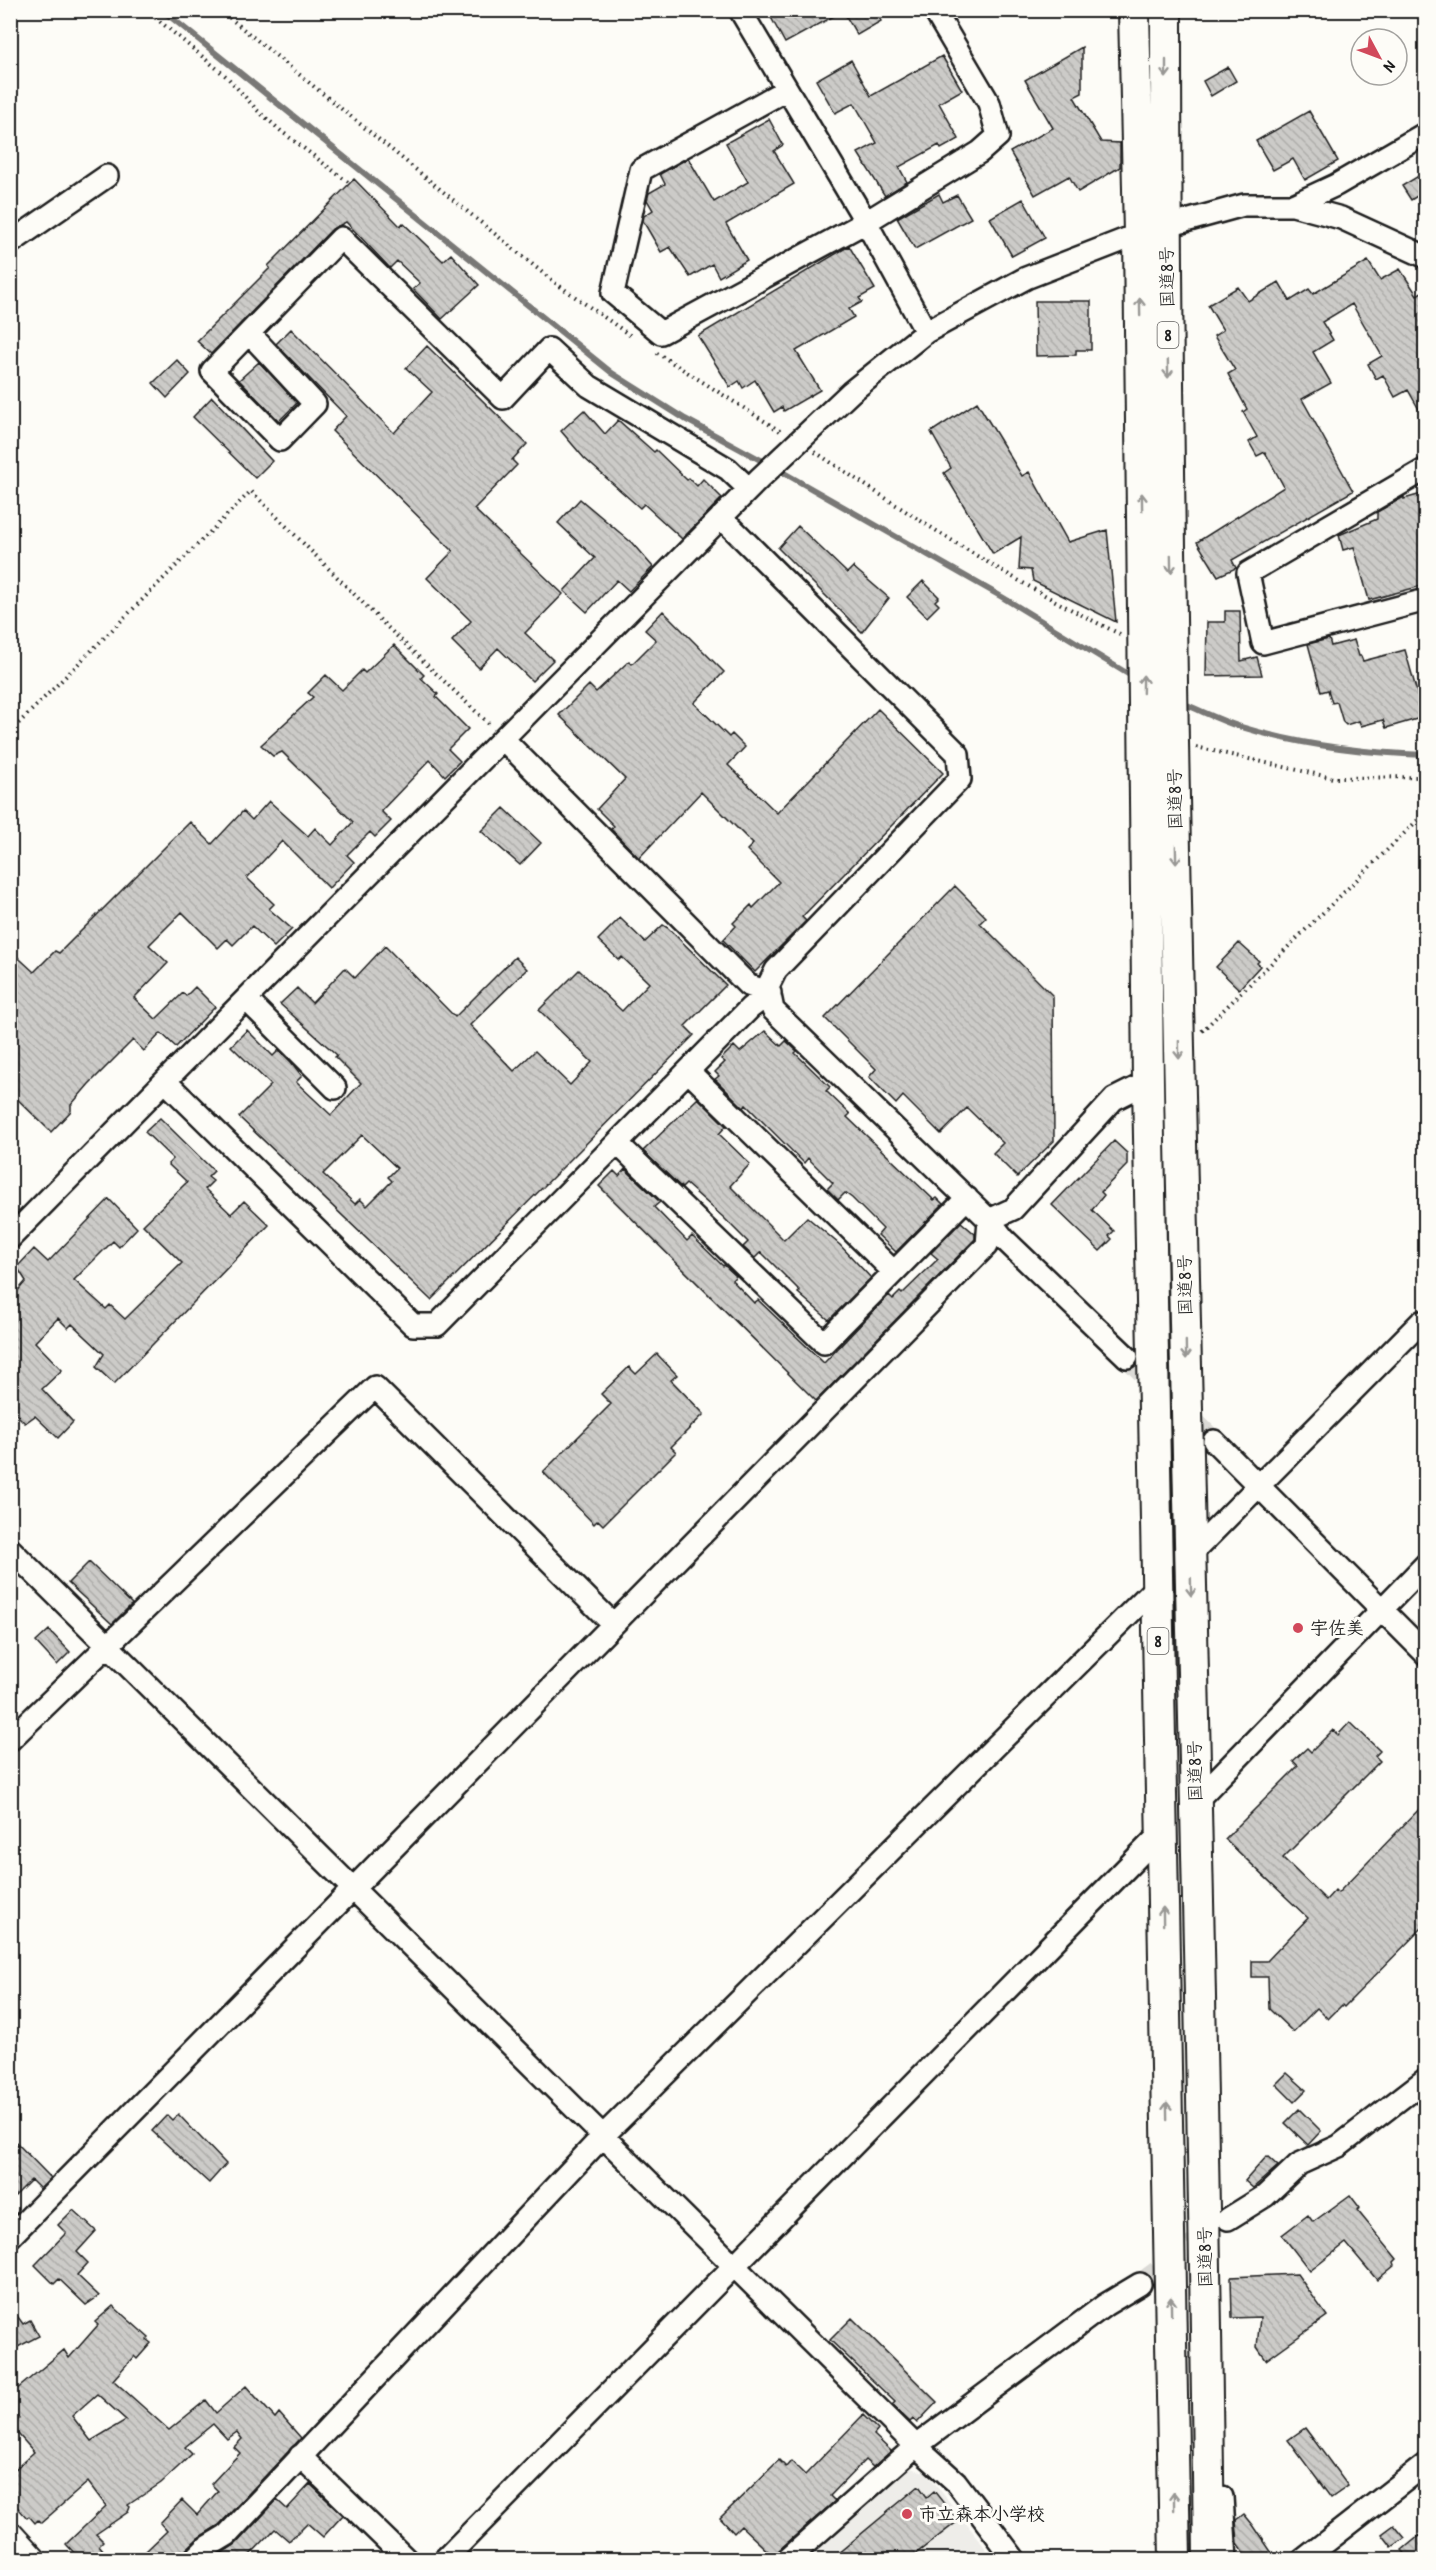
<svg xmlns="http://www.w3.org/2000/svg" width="1436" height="2570" font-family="'Patrick Hand','Klee One',sans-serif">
  <defs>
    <pattern id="building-back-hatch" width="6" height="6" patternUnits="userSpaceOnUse" patternTransform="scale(1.5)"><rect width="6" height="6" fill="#cccbc8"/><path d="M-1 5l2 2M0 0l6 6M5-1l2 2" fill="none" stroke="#afaeab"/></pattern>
  </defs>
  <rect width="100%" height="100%" fill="#fdfcf7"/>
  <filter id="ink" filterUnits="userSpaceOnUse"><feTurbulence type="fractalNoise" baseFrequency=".0167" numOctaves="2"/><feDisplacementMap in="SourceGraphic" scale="12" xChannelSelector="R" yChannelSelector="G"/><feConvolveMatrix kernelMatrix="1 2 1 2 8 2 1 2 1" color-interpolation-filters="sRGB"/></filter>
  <g filter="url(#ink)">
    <!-- built -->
    <path fill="#eeede9" d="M909,2468L926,2472L994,2559L803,2560Z"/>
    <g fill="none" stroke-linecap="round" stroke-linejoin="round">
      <!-- stream -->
      <path stroke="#797876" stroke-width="6" d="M162,10L612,373L685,419L768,464
        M777,469L1002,597L1133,677
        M1182,703C1200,710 1219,720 1238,726C1299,745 1362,753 1426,755"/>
    </g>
    <!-- building -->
    <path fill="url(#building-back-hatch)" stroke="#1c1c1c" stroke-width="1.5" fill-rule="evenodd" d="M767,10H875L881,21L857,35L843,11L785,43Z
      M1082,47V93L1074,97L1101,142L1120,143V167L1078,192L1069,176L1035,195L1010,152L1053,128L1025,80Z
      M942,56L962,90L939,103L959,139L941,149L939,145L899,167L907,182L885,196L858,153L877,143L854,103L835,113L816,80L851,60L871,96Z
      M1228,67L1236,81L1211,96L1203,81Z
      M1309,111L1338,161L1305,180L1293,159L1273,170L1256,141Z
      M769,119L783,145L774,151L794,184L726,224L747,260L719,277L712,264L690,277L670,247L661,252L643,221L644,216L653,210L647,200L649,193L665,184L660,174L688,158L714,202L748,182L726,143Z
      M1425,172V191L1411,200L1402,186Z
      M354,179L400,226L403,223L443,261L451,254L479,285L442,319L413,289L420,283L397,261L390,268L346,222L332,229L211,354L197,341L270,268L268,266Z
      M939,194L943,202L957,195L971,218L915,249L897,218Z
      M1023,199L1045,238L1012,256L990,218Z
      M849,246L875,289L859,298L862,302L849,309L854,317L796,351L820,390L784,411L782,407L774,412L755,380L743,388L739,381L730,387L698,336Z
      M1368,261L1380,280L1400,269L1417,295L1425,290V420L1408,390L1395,397L1383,375L1376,379L1368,364L1382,356L1352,304L1322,322L1333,340L1313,352L1331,383L1302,399L1353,491L1232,560L1236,568L1218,576L1197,542L1284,487L1265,452L1257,456L1249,442L1257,437L1243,412L1247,409L1228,374L1235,370L1214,336L1223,330L1208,305L1238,287L1248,301L1279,282L1290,301L1309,289L1313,294Z
      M1035,301H1091V350H1076V355L1036,356Z
      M291,329L394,433L432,392L406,368L427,346L527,444L512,460L517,465L474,509L563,594L525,633L553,660L532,681L498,648L479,668L452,641L471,621L427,578L453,551L332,431L346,416L276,344Z
      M177,360L190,374L167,398L153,383Z
      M259,362L297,403L279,421L239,380Z
      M212,397L272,461L255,478L193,417Z
      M977,402L1022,476L1029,472L1068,542L1107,530L1116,622L1033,581L1031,570L1019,569L1021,537L993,554L944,473L951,468L931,432Z
      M584,410L605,434L618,420L654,452L656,450L687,480L689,478L697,486L703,479L722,498L682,539L644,504L640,508L584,458L561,431Z
      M1425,493V585L1369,600L1354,547L1343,550L1339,535L1377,519V512L1404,497V499Z
      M580,499L632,543L653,567L629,591L617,580L587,612L564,591L595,558L558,523Z
      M798,526L847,573L853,567L889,598L862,632L778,548Z
      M923,581L939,597L935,601L939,605L927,617L907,597Z
      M663,611L724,672L694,703L729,737L732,734L745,747L728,765L777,813L878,709L943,773L802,917L806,921L755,972L723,940L736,926L733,923L751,905L753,908L779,882L747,850L753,844L701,792L639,858L611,829L614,826L597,809L625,779L559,715L589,685L596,692L629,661L632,664L656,640L645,630Z
      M1225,611H1240L1241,661L1257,657L1262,675L1206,676L1207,622H1225Z
      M1329,639L1331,646L1354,640L1359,656H1361L1363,661L1405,650L1424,717L1386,728L1383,720L1361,726L1359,721L1346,725L1343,722L1337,702L1332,703L1328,690L1321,692L1308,644Z
      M394,645L424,675L421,678L438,694L436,697L468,729L448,749L460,761L445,776L430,760L381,811L391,821L375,837L370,832L347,855L354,862L329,888L282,841L247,878L274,904L269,909L292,929L274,947L252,926L233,945L227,939L218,948L182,912L149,945L168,963L134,998L156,1019L183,993L186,996L195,987L215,1007L176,1047L161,1033L144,1051L133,1040L89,1084L71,1105V1111L51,1132L10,1092V950L34,972L55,951L59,953L190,822L212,844L243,811L252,820L269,801L308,836L315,828L332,845L353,822L282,752L273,756L261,745L313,697L308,693L326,675L342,690L362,670L365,673Z
      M504,808L541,843L520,865L481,831Z
      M955,886L986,917L980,923L1053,996L1054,1141L1017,1177L993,1153L1003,1143L967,1108L941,1134L903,1096L896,1104L869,1077L876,1069L825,1018Z
      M620,918L645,942L663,925L668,928L726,985L685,1026L694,1035L431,1300L239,1117L271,1085L231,1046L247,1030L273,1056L279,1050L291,1062L302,1076L296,1082L331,1115L361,1083L335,1057L337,1055L280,1004L297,988L312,1003L345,968L355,978L385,946L455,1017L515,957L527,969L470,1025L514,1071L535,1051L570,1085L592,1062L539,1010L579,970L622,1011L649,983L622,957L619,960L598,940ZM362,1135L397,1168L388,1177L392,1181L367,1206L360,1199L355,1204L323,1174Z
      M1239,943L1259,961L1257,963L1260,966L1239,989L1216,967Z
      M765,1031L781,1046L786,1041L797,1051L795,1053L830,1087L826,1091L850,1114L847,1117L934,1200L937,1198L943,1204L896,1252L878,1235L883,1229L852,1198L845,1193L838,1200L827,1189L833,1183L808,1158L804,1163L746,1105L744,1108L715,1079L719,1076L715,1072L725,1062L721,1059L734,1046L740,1052Z
      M698,1098L726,1126L719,1134L750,1164L730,1186L784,1240L807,1217L840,1245L871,1278L829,1320L798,1293L800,1291L761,1252L755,1258L743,1247L748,1242L723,1217L686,1184L682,1188L643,1151Z
      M160,1118L214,1171L208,1177L213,1181L205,1189L231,1214L244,1201L269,1225L114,1384L96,1367L104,1354L72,1324L68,1328L58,1318L35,1342L62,1370L42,1389L73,1422L58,1438L35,1416L25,1423L10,1408V1300L26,1281L17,1267L34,1249L48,1262L109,1199L137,1228L119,1247L113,1241L74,1280L106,1309L110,1305L125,1319L182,1263L143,1225L187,1182L168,1164L173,1159L145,1132Z
      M1114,1141L1127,1153V1165L1101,1192L1104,1195L1092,1210L1114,1231L1109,1236L1112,1239L1100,1251L1052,1205Z
      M625,1169L660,1202L654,1207L687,1241L692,1236L723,1266L724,1265L736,1276L732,1280L754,1303L758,1300L824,1363L889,1295L893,1299L900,1292L902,1294L938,1259L931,1253L961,1222L975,1234V1239L816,1401L599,1186L614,1171L619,1176Z
      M657,1354L677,1375L671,1380L704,1414L671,1447L676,1452L603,1525L598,1520L594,1524L543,1472L611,1404L601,1394L629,1367L636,1374Z
      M89,1562L132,1604L112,1624L68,1583Z
      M49,1630L70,1652L57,1665L36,1642Z
      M1350,1722L1380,1751L1375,1756L1380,1761L1283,1858L1326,1900L1335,1890L1338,1893L1425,1803V1925L1344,2007L1342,2005L1328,2019L1317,2008L1293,2032L1269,2009L1268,1977H1252V1961H1267L1308,1918L1225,1839L1298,1766L1293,1761L1307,1748L1311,1752L1333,1730L1338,1735Z
      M1287,2073L1306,2090L1294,2102L1276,2084Z
      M1299,2109L1321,2131L1308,2145L1285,2123Z
      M178,2114L226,2164L209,2183L152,2131L167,2115L172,2120Z
      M10,2136L51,2178L40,2189L31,2180L10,2201Z
      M1267,2156L1278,2166L1253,2188L1245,2181Z
      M1350,2195L1360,2208L1357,2210L1397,2259L1394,2262L1395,2265L1377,2280L1346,2243L1310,2271L1282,2235L1308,2215L1313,2222Z
      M73,2210L96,2231L77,2252L88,2263L77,2275L99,2296L86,2305L59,2279L54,2284L35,2265L66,2233L58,2225Z
      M1297,2274L1327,2316L1266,2360L1257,2347L1260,2317L1232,2318L1231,2277Z
      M10,2306L23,2324L30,2320L39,2336L10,2351Z
      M113,2306L149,2338L147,2340L151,2343L137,2359L134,2356L113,2380L169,2430L206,2400L216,2413L246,2386L275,2418L279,2413L301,2438L219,2525L198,2538L176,2559H153L146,2551L167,2531L160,2523L182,2500L197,2515L218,2491L211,2484L240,2453L234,2447L242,2439L237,2432L227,2439L213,2424L185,2447L192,2454L161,2483L128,2505L130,2507L128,2512L96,2534L103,2541L99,2545L103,2550L93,2559H80L66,2544L106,2506L88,2482L41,2523L38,2520L35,2523L29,2516L27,2518L10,2499V2474L34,2452L11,2426L19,2419L10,2409V2395L64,2350L69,2358L98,2325L95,2322ZM97,2394L126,2420L91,2441L72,2416Z
      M852,2318L937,2402L917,2423L913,2419L910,2422L892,2405L895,2402L830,2340Z
      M863,2415L878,2430L874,2435L891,2451L873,2467L865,2460L862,2463L830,2496L835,2501L779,2550L775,2558L741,2526L734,2533L720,2518L779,2460L786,2467L791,2461L805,2475Z
      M1305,2428L1348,2486L1331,2498L1288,2440Z
      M310,2484L343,2515L323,2537L307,2523L289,2541L275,2529L246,2559H213L236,2544L277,2500L287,2509Z
      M919,2486L927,2497L934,2491L958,2521L909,2559H831Z
      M1244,2514L1253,2525L1276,2559H1249L1238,2543L1236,2520Z
      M1394,2525L1405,2538L1392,2547L1382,2534Z
      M1425,2531V2559H1410L1402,2550Z"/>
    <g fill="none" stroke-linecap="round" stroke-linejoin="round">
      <!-- minor-tunnel -->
      <path stroke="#dbdad6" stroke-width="21" stroke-dasharray="21 10" stroke-linecap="butt" d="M1127,1357L1214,1441
        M1140,2284L1211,2232"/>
      <!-- minor casing -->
      <g stroke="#1c1c1c" stroke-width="26">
        <path id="minor" d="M740,10L866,222L926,332
          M786,90L641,170L613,293L661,333L866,222L980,152L998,136L989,103L934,10
          M1293,205L1336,185L1426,133
          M10,243L107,176
          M249,333L315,404L280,440L212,371L341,238L503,398L549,349L589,386L728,469L749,489
          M1426,469L1248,573L1263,643L1426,600
          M721,517L958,754L960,779L776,970L768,986L773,1010L989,1220L1013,1209L1114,1099L1148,1082
          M503,739L748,985L770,993
          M246,999L335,1088
          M688,1071L894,1272
          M165,1081L413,1325H437L750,1008L770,993
          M617,1143L824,1343L967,1198
          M989,1220L1004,1239L1127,1357
          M10,1238L760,478L851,392L926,332L1026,278L1139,234L1244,205H1293L1341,218L1426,257
          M1214,1441L1426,1654
          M10,1549L916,2446L956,2482L1015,2560
          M1191,1554L1421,1322
          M10,1740L375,1387L613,1624
          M1196,1801L1426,1564
          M1228,2219L1265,2196L1299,2164L1339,2146L1426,2079
          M10,2237L987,1245L989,1220
          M300,2456L407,2560
          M1222,2497L1226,2560
          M194,2560L207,2547L227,2535L603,2136L1157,1586
          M444,2560L1162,1832
          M787,2560L916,2446L1105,2305L1140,2284
          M1303,2560L1426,2464"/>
      </g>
      <!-- major casing -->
      <g stroke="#1c1c1c" stroke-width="30">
        <path id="major" d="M10,2535L33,2560"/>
      </g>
      <!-- highway casing -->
      <g stroke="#1c1c1c" stroke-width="34">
        <path id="highway" d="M1134,10L1139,234L1148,1082L1175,2560
          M1166,10C1166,860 1200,1710 1209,2560"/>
      </g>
      <!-- path -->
      <path stroke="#1c1c1c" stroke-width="4" stroke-dasharray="1.5 4.5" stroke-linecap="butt" d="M146,10L227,77L257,110L281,131L348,182
        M220,10L554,282L631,336
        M657,353L780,431
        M815,452C914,517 1013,583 1120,634
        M10,732L251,491L381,621L490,725
        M1196,747L1333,778L1426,777
        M1202,1031L1425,813"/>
      <!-- minor -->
      <use href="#minor" stroke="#fdfcf7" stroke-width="21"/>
      <!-- major -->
      <use href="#major" stroke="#fdfcf7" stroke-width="26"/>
      <!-- highway -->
      <use href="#highway" stroke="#fdfcf7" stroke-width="30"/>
    </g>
    <!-- one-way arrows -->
    <defs><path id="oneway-shaft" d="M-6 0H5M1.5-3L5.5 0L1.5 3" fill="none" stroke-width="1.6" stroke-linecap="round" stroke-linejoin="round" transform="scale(1.5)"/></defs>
    <g stroke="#989794">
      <use href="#oneway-shaft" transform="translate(1166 69) rotate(90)"/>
      <use href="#oneway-shaft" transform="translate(1140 307) rotate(-91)"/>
      <use href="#oneway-shaft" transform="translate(1168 369) rotate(89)"/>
      <use href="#oneway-shaft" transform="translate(1142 502) rotate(-91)"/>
      <use href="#oneway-shaft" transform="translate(1171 564) rotate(89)"/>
      <use href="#oneway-shaft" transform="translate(1143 684) rotate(-89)"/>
      <use href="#oneway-shaft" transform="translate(1176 855) rotate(89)"/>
      <use href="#oneway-shaft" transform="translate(1179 1050) rotate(89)"/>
      <use href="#oneway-shaft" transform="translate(1186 1350) rotate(89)"/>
      <use href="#oneway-shaft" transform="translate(1191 1587) rotate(89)"/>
      <use href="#oneway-shaft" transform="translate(1163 1916) rotate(-91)"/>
      <use href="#oneway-shaft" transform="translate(1167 2111) rotate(-91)"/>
      <use href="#oneway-shaft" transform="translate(1171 2306) rotate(-91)"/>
      <use href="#oneway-shaft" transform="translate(1174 2501) rotate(-91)"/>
    </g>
  </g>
  <!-- markers -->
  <g fill="#d1495b" stroke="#fdfcf7" stroke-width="2">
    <circle cx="1298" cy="1628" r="6"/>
    <circle cx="907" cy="2514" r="6"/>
  </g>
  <g text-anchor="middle" stroke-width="6" stroke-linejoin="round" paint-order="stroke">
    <!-- shield labels -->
    <g fill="#fdfcf7" stroke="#605f5e" stroke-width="1.5">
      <rect x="1157.5" y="322" width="21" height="26" rx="4.5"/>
      <rect x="1147.5" y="1628" width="21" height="26" rx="4.5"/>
    </g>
    <g font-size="16" font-weight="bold" fill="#1c1c1c">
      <text x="1168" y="341">8</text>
      <text x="1158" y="1647">8</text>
    </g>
    <!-- street labels -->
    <g font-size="18" fill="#1c1c1c" stroke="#fdfcf7">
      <text transform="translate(1167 277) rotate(-91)" y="6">国道8号</text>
      <text transform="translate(1175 799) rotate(-91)" y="6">国道8号</text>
      <text transform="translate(1185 1285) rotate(-91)" y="6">国道8号</text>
      <text transform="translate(1195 1771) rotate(-91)" y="6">国道8号</text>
      <text transform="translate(1205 2257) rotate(-91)" y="6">国道8号</text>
    </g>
    <!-- poi labels -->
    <g font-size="18" font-weight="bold" fill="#1c1c1c" stroke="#fdfcf7" text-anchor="start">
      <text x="1310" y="1634">宇佐美</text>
      <text x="919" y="2520">市立森本小学校</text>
    </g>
  </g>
  <!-- margin -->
  <rect width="1436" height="2570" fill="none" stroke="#fdfcf7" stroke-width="36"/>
  <rect x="18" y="18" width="1400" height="2534" fill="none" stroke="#1c1c1c" stroke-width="2" filter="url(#ink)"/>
  <!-- north arrow -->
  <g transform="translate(1379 57) rotate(131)"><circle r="28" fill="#fdfcf7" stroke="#a3a29f" stroke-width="1.5"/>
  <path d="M0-4.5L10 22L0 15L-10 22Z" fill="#d1495b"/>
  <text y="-9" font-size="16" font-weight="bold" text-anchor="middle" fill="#1c1c1c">N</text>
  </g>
</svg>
